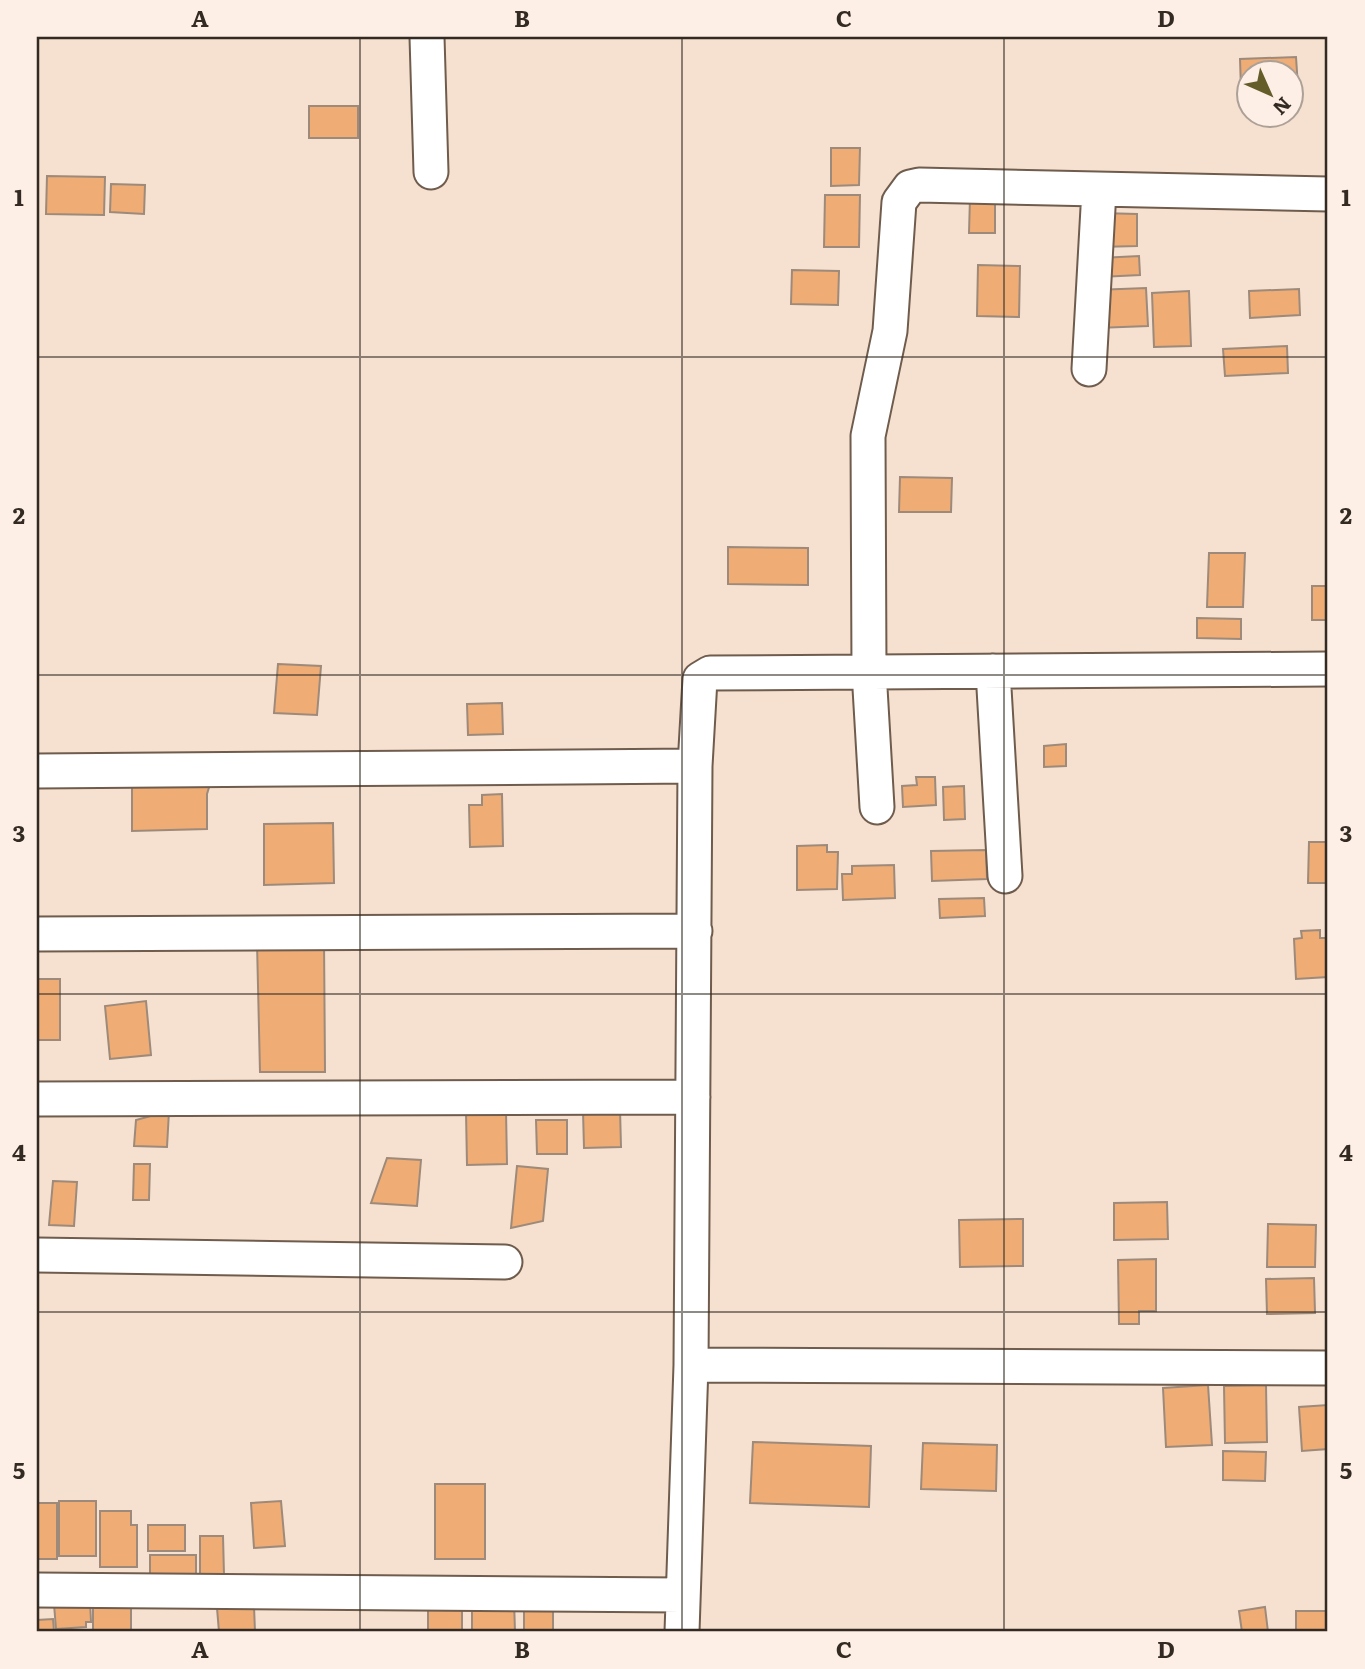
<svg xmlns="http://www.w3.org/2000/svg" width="1365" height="1669" font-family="Literata,serif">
  <rect width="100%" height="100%" fill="#f6e0cf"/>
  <!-- building -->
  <path fill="#efad75" stroke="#9e8a7a" stroke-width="2" d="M1296,57L1298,87H1292V74H1250V89H1241L1240,59Z
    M309,106H358V138H309Z
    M831,148H860L859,185L831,186Z
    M47,176L105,177L104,215L46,214Z
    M111,184L145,185L144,214L110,212Z
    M825,195H860L859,247H824Z
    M970,198L995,199V233H969Z
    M1100,213L1137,214V246L1099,247Z
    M1139,256L1140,275L1100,277V258Z
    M978,265L1020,266L1019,317L977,316Z
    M792,270L839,271L838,305L791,304Z
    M1146,288L1148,326L1097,328L1095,290Z
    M1299,289L1300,315L1250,318L1249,291Z
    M1189,291L1191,346L1154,347L1152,293Z
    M1287,346L1288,373L1225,376L1223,349Z
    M900,477L952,478L951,512H899Z
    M728,547L808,548V585L728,584Z
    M1209,553H1245L1243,607H1207Z
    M1312,586H1328V620H1312Z
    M1197,618L1241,619V639L1197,638Z
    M278,664L321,666L317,715L274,713Z
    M502,703L503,734L468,735L467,704Z
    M1066,744V766L1044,767V746Z
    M916,777H935L936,805L903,807L902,786L917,785Z
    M211,781L207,794V829L132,831V782Z
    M964,786L965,819L944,820L943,787Z
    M502,794L503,846L470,847L469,805H482V795Z
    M333,823L334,883L264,885V824Z
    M1309,842H1328V883H1308Z
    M827,845V852H838L837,889L797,890V846Z
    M986,850L987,879L932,881L931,851Z
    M894,865L895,898L843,900L842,874H852V866Z
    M984,898L985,916L940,918L939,899Z
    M1320,930V938H1328V977L1296,979L1294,939L1302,938L1301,931Z
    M324,939L325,1072H260L257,943Z
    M37,979H60V1040H37Z
    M146,1001L151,1055L110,1059L105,1006Z
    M620,1109L621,1147L584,1148L583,1111Z
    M169,1111L167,1147L134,1146L136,1120Z
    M506,1111L507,1164L467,1165L466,1112Z
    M536,1120H567V1154H537Z
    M387,1158L421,1160L417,1206L371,1203Z
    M134,1164H150L149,1200H133Z
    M517,1166L548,1169L543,1221L511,1228Z
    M53,1181L77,1182L74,1226L49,1225Z
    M1167,1202L1168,1239L1114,1240V1203Z
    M1023,1219V1266L960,1267L959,1220Z
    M1268,1224L1316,1225L1315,1267H1267Z
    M1156,1259V1311H1139V1324H1119L1118,1260Z
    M1314,1278L1315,1313L1267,1314L1266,1279Z
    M1208,1385L1212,1445L1166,1447L1163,1388Z
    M1266,1385L1267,1442L1225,1443L1224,1386Z
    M1328,1405V1449L1302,1451L1299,1407Z
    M753,1442L871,1446L869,1507L750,1503Z
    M923,1443L997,1445L996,1491L921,1489Z
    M1223,1451L1266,1452L1265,1481L1223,1480Z
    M435,1484H485V1559H435Z
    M59,1501H96V1556H59Z
    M281,1501L285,1546L254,1548L251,1503Z
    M37,1503H57V1559H37Z
    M100,1511H131V1525H137V1567H100Z
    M148,1525H185V1551H148Z
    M200,1536H223L224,1575H200Z
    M150,1555H196V1576H150Z
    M428,1600L462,1601V1632H428Z
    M472,1600H514L515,1632H472Z
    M90,1601L91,1622H86V1627L56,1629L54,1604Z
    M93,1604H131V1632H93Z
    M254,1606L255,1632H219L217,1608Z
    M524,1607H553V1632H524Z
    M1265,1607L1268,1632H1242L1239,1611Z
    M1296,1611H1328V1632H1296Z
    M53,1619L54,1632H37V1620Z"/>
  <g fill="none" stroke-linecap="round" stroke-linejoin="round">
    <!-- minor casing -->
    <g stroke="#6f5c4d" stroke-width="37">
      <path id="minor" d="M427,37L431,172
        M1089,369L1099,190
        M993,671L1005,876
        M37,771L695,766
        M877,807L869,671L868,436L890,331L899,202L910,187L919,185L1328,194
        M37,934L695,931
        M37,1099L693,1097
        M37,1255L505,1262
        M691,1365L1328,1368
        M37,1590L681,1595
        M682,1632L691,1365L695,766L700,679L710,673L1328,669"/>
    </g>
    <!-- minor -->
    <use href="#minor" stroke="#fff" stroke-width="33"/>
  </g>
  <!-- grid -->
  <path fill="none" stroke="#322a23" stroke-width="2" stroke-opacity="0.55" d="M360,37V1632M682,37V1632M1004,37V1632M37,357H1328M37,675H1328M37,994H1328M37,1312H1328"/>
  <!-- border -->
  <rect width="1365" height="1669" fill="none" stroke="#fdefe5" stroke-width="77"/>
  <!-- north arrow -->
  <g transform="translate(1270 94) rotate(135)"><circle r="33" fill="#fdefe5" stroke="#aca097" stroke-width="2"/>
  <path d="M0-5L12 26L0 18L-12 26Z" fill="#645d2a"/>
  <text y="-10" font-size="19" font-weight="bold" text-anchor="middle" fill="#322a23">N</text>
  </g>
  <rect x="38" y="38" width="1288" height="1592" fill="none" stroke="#322a23" stroke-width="2.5"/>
  <g font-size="23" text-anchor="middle" font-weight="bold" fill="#322a23">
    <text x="200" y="27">A</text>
    <text x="522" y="27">B</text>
    <text x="844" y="27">C</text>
    <text x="1166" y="27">D</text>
    <text x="19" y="206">1</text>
    <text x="1346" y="206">1</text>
    <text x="19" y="524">2</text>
    <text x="1346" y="524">2</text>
    <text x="19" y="842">3</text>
    <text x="1346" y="842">3</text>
    <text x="19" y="1161">4</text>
    <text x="1346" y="1161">4</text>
    <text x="19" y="1479">5</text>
    <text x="1346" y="1479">5</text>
    <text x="200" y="1658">A</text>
    <text x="522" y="1658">B</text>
    <text x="844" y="1658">C</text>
    <text x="1166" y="1658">D</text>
  </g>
</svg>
